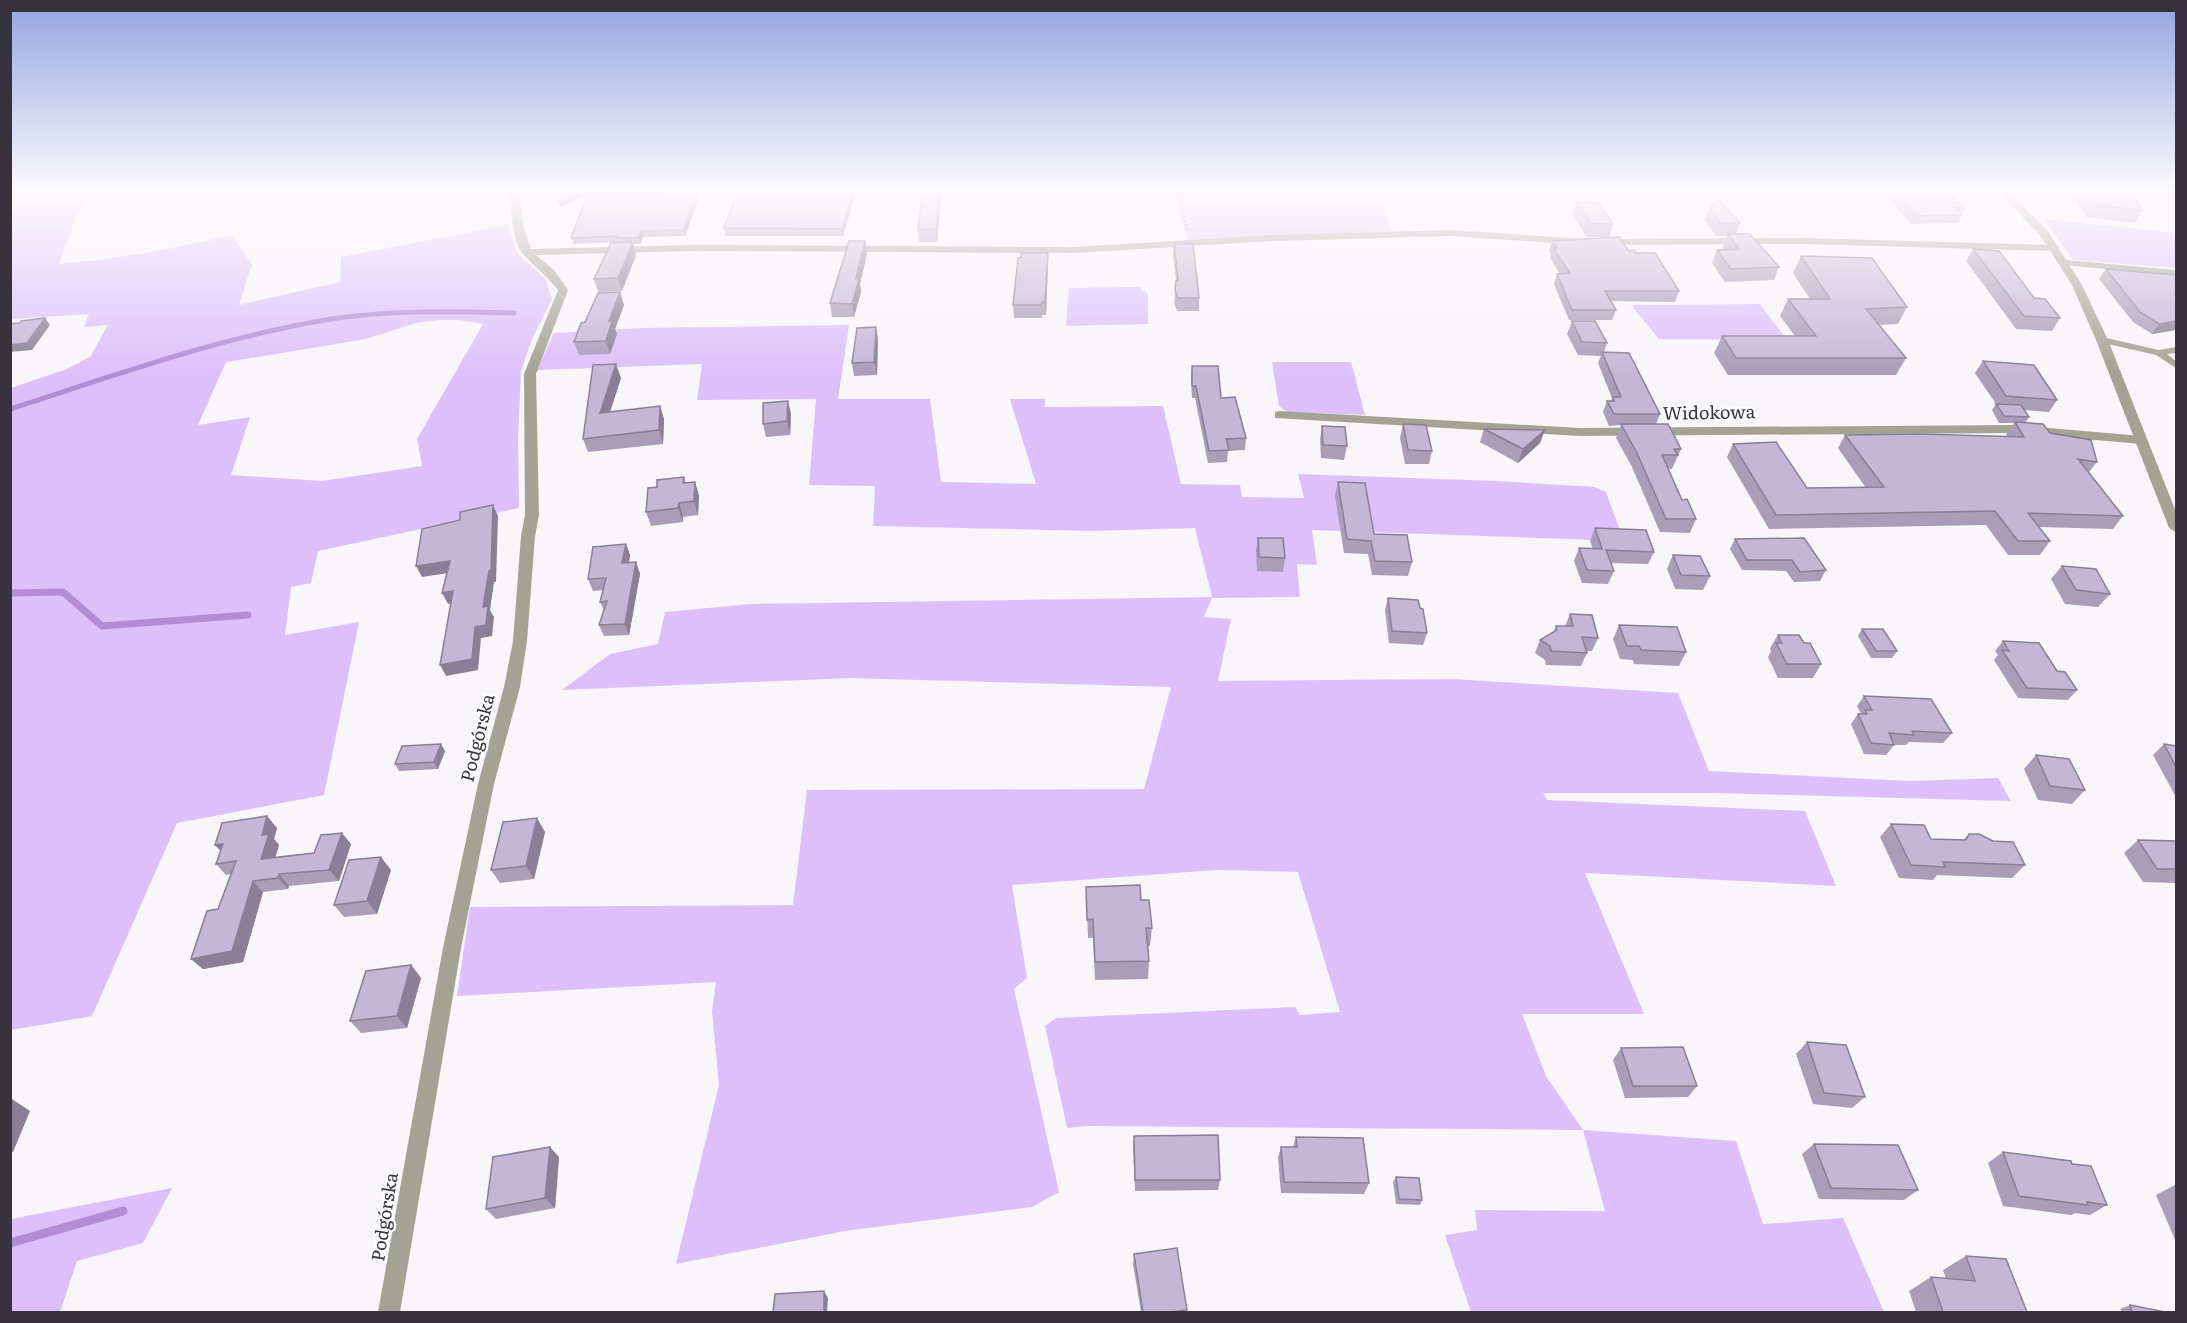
<svg xmlns="http://www.w3.org/2000/svg" width="2187" height="1323" font-family="Literata,serif">
  <rect width="100%" height="100%" fill="#f8f5fb"/>
  <!-- green -->
  <path fill="#ddc0fb" fill-rule="evenodd" d="M29,189H94L76,217L59,264C118,259 173,249 231,235L252,264L239,305L340,282L341,257L508,225L517,253L545,278L552,299L532,339L521,371L518,439L519,508L318,551L311,583L291,587L285,635L359,622L324,795L177,823L92,1016L11,1030V388L67,369L90,357L108,325L84,327L89,314L11,319V214ZM438,320H459L483,324L417,439L422,466L322,481L231,475L250,417L198,425L226,362L366,339L416,323Z
    M1174,189H1378L1391,231L1187,240Z
    M2044,219L2176,233V268L2073,260Z
    M1139,287L1148,294V324L1066,326L1069,288Z
    M1760,304L1787,340L1659,339L1631,305Z
    M849,325L838,399H930L941,482L1036,484L1010,399H1045V407L1163,406L1181,484L1240,485L1242,497L1304,498L1298,474L1497,481L1594,487L1606,492L1624,541L1312,530L1317,565L1297,564L1300,597L1212,598L1204,617L1231,619L1218,681L1453,679L1678,693L1709,771L1909,781L1998,778L2011,801L1712,793H1543L1547,800L1805,811L1836,886L1585,873L1644,1014H1522L1546,1076L1583,1130L1736,1141L1763,1224L1843,1218L1884,1312H1471L1445,1235L1477,1230L1475,1210L1605,1211L1583,1130L1086,1126L1067,1128L1045,1026L1056,1018L1295,1007L1300,1015L1340,1012L1298,872L1216,870L1012,885L1027,978L1014,989L1059,1192L1032,1207L845,1231L676,1264L719,1085L712,1011L716,982L457,996L470,907L793,905L807,790L1144,789L1171,687L849,678L562,690L610,654L658,644L665,612L751,604L1212,597L1195,528L1091,531L873,526L875,486L809,485L816,399L697,400L702,364L537,370L554,333L641,328Z
    M1272,362H1351L1365,415L1287,412L1279,406Z
    M172,1188L143,1243L77,1261L60,1312H11V1219Z"/>
  <g fill="none" stroke-linecap="round" stroke-linejoin="round">
    <!-- stream-far2 -->
    <path stroke="#b28dd6" stroke-width="5" d="M10,409C116,375 221,337 331,319C392,310 453,311 514,313"/>
    <!-- stream-far1 -->
    <path stroke="#b28dd6" stroke-width="7" d="M10,593L63,592L102,626L248,615"/>
    <!-- stream -->
    <path stroke="#b28dd6" stroke-width="9" d="M10,1243L123,1211"/>
    <!-- path -->
    <path stroke="#a09ba4" stroke-width="3" stroke-dasharray="2 2" stroke-linecap="butt" d="M1177,189L1188,231"/>
    <!-- service -->
    <path fill="#a3a394" fill-rule="evenodd" d="M513,189H674L670,191L515,193L511,191Z
      M2065,260L2176,270V275L2062,265L2061,263Z
      M2102,337L2159,350L2176,347V353L2167,354L2176,361V368L2156,355L2099,342L2097,340Z"/>
    <!-- minor -->
    <path fill="#a3a394" fill-rule="evenodd" d="M509,189H519L524,229L531,249L694,245L1074,247L1274,235L1451,230L1585,239L1803,238L2055,245L2060,248L2055,251L1803,244L1585,245L1451,236L1274,241L1074,253L694,251L536,255L554,270L568,290L536,374L539,515L535,536L527,641L520,687L494,784L461,948L400,1312H378L443,948L478,784L504,687L513,641L521,536L525,515L524,374L558,290C547,276 536,268 524,255C511,240 512,209 509,189Z
      M1279,411L1580,428L2016,425L2141,436L2147,440L2141,444L2016,433L1580,436L1275,418V412Z"/>
    <!-- tertiary -->
    <path fill="#a3a394" fill-rule="evenodd" d="M1995,189H2006L2048,231L2082,285L2108,340L2176,512V532L2169,528L2096,340L2072,285L2040,235Z"/>
  </g>
  <!-- wall -->
  <path fill="#a99db8" d="M586,189L588,194L697,191L699,197L685,236L643,237L640,244H633L636,255L622,291L598,292L594,279L618,242L574,244L571,238L588,194L560,207Z
    M811,189H857L843,236H725L724,228L775,191H813L814,190Z
    M923,189H942L937,242H919L918,230Z
    M1881,189H1944L1964,208L1961,214L1962,215L1958,223L1911,224Z
    M2067,189H2128L2143,210L2135,223L2087,217Z
    M1576,202L1613,224L1609,237H1587L1572,214Z
    M1710,207L1740,223L1736,234L1779,267L1774,280L1725,282L1712,263L1717,250H1725L1723,247L1727,236H1716L1705,220Z
    M865,241L867,254L860,284L861,292L854,317H832L830,303Z
    M1552,241L1629,251L1636,253L1679,291L1675,302L1611,301L1616,310L1612,320H1569L1554,284L1557,274H1560L1550,258L1551,254L1549,251Z
    M1174,244L1199,298V311H1177L1174,303L1176,280L1173,257Z
    M1973,249L2060,318L2052,331L2016,329L1966,261Z
    M1048,253V265L1046,315H1042V318H1014L1013,305Z
    M1801,256L1907,307L1898,324L1879,325L1906,358L1896,375H1728L1714,353L1722,336H1795L1780,316L1788,299H1810L1793,273Z
    M2106,269L2176,330L2152,334L2133,322L2099,279Z
    M624,305L615,329L617,334L610,354L579,355L574,342L585,322Z
    M1572,321L1607,343L1604,352L1660,414L1656,424L1681,449L1672,469H1668L1682,500L1696,519L1690,533L1660,532L1632,467L1616,438L1621,425L1609,426L1603,412L1607,401H1611L1612,398L1598,363L1601,356L1578,355L1567,334Z
    M876,327L878,340L877,375L854,376L852,363Z
    M1983,361L2057,400L2049,412L2024,410L2029,417L2025,423L2050,433L2097,462L2089,472L2123,516L2113,529L2039,527L2050,541L2040,555H2008L1986,525L1769,529L1727,457L1733,444L1807,488H1866L1838,448L1845,435L2007,436L2006,435L2014,423H1999L1992,410L1996,404L1975,373Z
    M1192,366L1221,398L1246,438L1245,450L1228,451L1227,462L1208,463L1195,398H1192L1191,378Z
    M621,378L610,412L664,419L663,444L588,452L583,439Z
    M791,414L790,435L766,437L763,424Z
    M1403,424L1432,451L1429,464H1405L1400,438Z
    M1322,426L1347,446L1344,460L1321,458L1320,439Z
    M1484,429L1540,443L1518,463L1480,442Z
    M684,477L686,483L695,482L699,496L698,515L683,517V522L651,526L646,512L657,487Z
    M1338,482L1374,534L1412,562L1408,576L1372,575L1368,554L1344,553L1335,496Z
    M1595,528L1654,552L1648,564L1610,563L1614,571L1608,584L1582,583L1574,561L1579,548L1593,549L1590,541Z
    M1258,538L1285,558L1283,572L1257,571L1256,551Z
    M1735,539L1826,570L1820,581L1794,582L1786,571L1742,570L1730,549Z
    M626,544L630,555L629,563L636,562L640,574L629,635L604,636L599,625L604,610L600,602L603,590L593,591L588,579Z
    M1673,555L1710,576L1703,590L1675,589L1667,569Z
    M2062,566L2110,594L2098,607L2065,604L2051,579Z
    M1388,598L1420,608L1427,633L1423,645L1389,643L1385,610Z
    M1570,614L1598,638L1592,651H1586L1587,653L1581,666L1546,665L1545,660L1535,653L1540,640L1553,633L1556,626H1565Z
    M1619,625L1686,652L1679,666L1634,664L1633,660L1620,659L1613,639Z
    M1862,629L1897,651L1892,658H1871L1858,636Z
    M1778,635L1804,643L1821,664L1813,678H1778L1768,657L1771,651L1770,648Z
    M2003,641L2077,690L2068,700L2018,698L1994,660L1998,655L1995,651Z
    M1864,696L1952,733L1943,743L1909,742L1906,745H1894L1886,755L1864,754L1851,724L1858,714H1861L1857,706Z
    M2164,744L2176,746V797L2153,755Z
    M445,751L438,769L399,771L395,764Z
    M2036,755L2085,790L2072,804L2038,800L2024,769Z
    M1891,824L1931,839L1963,840L1969,834L2025,865L2012,878L1937,875L1933,880L1899,878L1880,837Z
    M277,828L274,839L279,845L275,858L314,853L351,844L339,881L289,886L288,889L263,892L243,962L203,969L191,959L218,909L231,874L226,875L216,864L220,851Z
    M545,832L534,879L500,883L491,870Z
    M2138,840L2176,841V883L2143,882L2124,853Z
    M391,870L377,914L344,917L334,905Z
    M1086,887L1141,900L1152,928L1150,946H1148L1149,961L1148,979L1095,980L1093,938H1088Z
    M411,965L421,978L407,1028L361,1033L350,1021Z
    M1807,1042L1865,1097L1852,1108L1813,1104L1796,1054Z
    M1621,1048L1697,1086L1688,1097L1625,1098L1613,1060Z
    M1134,1136L1220,1180L1218,1190L1135,1191L1133,1147Z
    M1296,1137L1369,1183L1364,1194L1281,1193L1278,1158L1281,1147H1293Z
    M1814,1144L1918,1190L1904,1200L1819,1199L1802,1154Z
    M2003,1152L2072,1164L2107,1205L2090,1215L2075,1213L2071,1215L2003,1206L1988,1163Z
    M559,1157L555,1208L496,1219L486,1209Z
    M1396,1177L1422,1200L1420,1205L1396,1204L1393,1182Z
    M2175,1185H2176V1242L2156,1195Z
    M1134,1254L1187,1310V1312H1141L1133,1264Z
    M1966,1256L2027,1312H1916L1909,1291L1931,1277L1946,1279L1943,1270Z
    M2130,1305L2165,1312H2122L2120,1309Z"/>
  <!-- shaded-wall -->
  <path fill="#8a7f96" d="M584,189H586L588,194L560,207L558,201Z
    M854,189H857L843,236L842,229Z
    M939,189H942L937,242L936,229Z
    M697,191L699,197L685,236L683,230Z
    M641,231L643,237L640,244L638,238Z
    M865,241L867,254L860,284L861,292L854,317L852,304L856,279Z
    M633,242L636,255L622,291L618,278Z
    M1048,253V265L1046,315L1045,302Z
    M620,292L624,305L615,329L617,334L610,354L606,341L609,321Z
    M45,318L50,325L32,350L10,352V345Z
    M2176,321V330L2152,334L2159,324Z
    M876,327L878,340L877,375L874,362Z
    M616,364L621,378L605,427L600,413Z
    M788,401L791,414L790,435L787,421Z
    M660,406L664,419L663,444L659,430Z
    M1545,430L1540,443L1518,463L1523,449Z
    M695,482L699,496L698,515L694,501Z
    M679,503L683,517V522L678,508Z
    M493,505L498,516L496,582H494L490,610L494,617L492,636L481,638L478,670L446,676L440,665L475,627L483,607Z
    M626,544L630,555L627,575L622,563Z
    M450,561L455,572L422,577L416,566Z
    M636,562L640,574L629,635L625,624Z
    M453,591L459,602L448,604L442,593Z
    M441,744L445,751L438,769L434,762Z
    M267,816L277,828L274,839L279,845L271,871L261,859L262,835Z
    M537,818L545,832L534,879L526,866Z
    M342,833L351,844L339,881L329,870Z
    M223,844L225,856L215,845Z
    M381,857L391,870L377,914L367,901Z
    M279,874L289,886L288,889L278,878Z
    M253,881L263,892L243,962L203,969L191,959Z
    M411,965L421,978L407,1028L397,1016Z
    M12,1099L30,1111L13,1152L10,1153V1104Z
    M550,1147L559,1157L555,1208L545,1198Z
    M824,1291L828,1298L827,1312H824Z"/>
  <!-- building -->
  <path fill="#c5b6d6" stroke="#8a7f96" stroke-width="1.5" d="M564,189H584L558,201Z
    M775,189H795L813,191L816,189H854L842,229L724,228L738,192L775,191Z
    M923,189H939L936,229L918,230Z
    M1893,189H1944L1964,208H1955L1962,215L1916,216Z
    M2083,189H2128L2143,210L2094,205Z
    M697,191L683,230L641,231L638,238H617L618,236L571,238L588,194Z
    M1719,200L1740,223L1721,224L1710,207Z
    M1576,202H1598L1613,224H1591Z
    M1728,234H1750L1779,267L1731,269L1717,250L1739,249Z
    M1619,237L1629,251L1634,250L1636,253H1655L1679,291H1605L1616,310H1572L1557,274L1570,273L1553,248H1557L1552,241Z
    M849,241H865L856,279H859L852,304L830,303Z
    M633,242L618,278L594,279L611,243Z
    M1174,244H1193L1199,298H1178L1175,290L1176,280H1178Z
    M1973,249L1999,251L2034,298L2045,299L2060,318L2024,316Z
    M1021,253H1048L1045,302H1042L1041,305H1013L1018,258L1021,257Z
    M1801,256L1872,258L1907,307L1866,309L1906,358H1736L1722,336H1816L1788,299H1830Z
    M2106,269L2176,275V321L2159,324L2140,312Z
    M620,292L609,321H612L606,341L574,342L581,323L585,322L598,293Z
    M45,318L27,343L10,345V324L20,323L21,321Z
    M1572,321H1595L1607,343L1582,342Z
    M876,327L874,362L852,363L857,328Z
    M1602,352L1629,353L1660,414H1614L1607,401H1614L1613,397H1621Z
    M1983,361L2034,365L2057,400L2006,396Z
    M616,364L600,413L660,406L659,430L583,439L593,365Z
    M1192,366H1218L1221,398L1235,397L1246,438L1226,439L1229,450L1209,451L1196,386H1192Z
    M788,401L787,421L763,424V403Z
    M1996,404L2021,405L2029,417L2004,416Z
    M2015,422L2043,424L2050,433L2091,440L2097,462L2078,459L2123,516L2028,513L2050,541H2018L1995,511L1776,515L1733,444L1776,442L1807,488L1884,487L1845,435L1920,434L2024,437Z
    M1403,424L1426,425L1432,451L1408,450Z
    M1621,424H1668L1681,449H1674L1678,455H1662L1682,500L1687,499L1696,519H1666L1637,453Z
    M1322,426L1345,427L1347,446L1323,445Z
    M1484,429L1545,430L1523,449Z
    M684,477L683,483L695,482L694,501L679,503L678,508L646,512L648,488L657,487V480Z
    M1338,482L1365,483L1374,534L1407,535L1412,562L1375,561L1371,541L1347,539Z
    M493,505L491,571H489L483,607L488,606L486,625L475,627L472,659L440,665L453,591L442,593L450,561L416,566L422,529L460,520V512Z
    M1595,528L1646,530L1654,552L1606,550L1614,571L1587,570L1579,548L1602,549Z
    M1258,538H1283L1285,558L1259,557Z
    M1804,538L1826,570L1800,572L1792,560H1747L1735,539Z
    M626,544L622,563L636,562L625,624L599,625L607,601L600,602L606,578L588,579L593,547Z
    M1673,555L1700,556L1710,576L1681,575Z
    M2062,566L2096,569L2110,594L2076,590Z
    M1388,598L1418,600L1420,608L1423,609L1427,633L1392,631Z
    M1570,614L1592,615L1598,638L1582,637L1587,653L1551,651L1550,646L1540,640L1557,630L1556,626H1573Z
    M1619,625L1677,627L1686,652L1641,650L1639,646H1627Z
    M1862,629H1883L1897,651H1876Z
    M1778,635H1799L1804,643H1810L1821,664H1787L1776,643H1782Z
    M2003,641L2039,643L2057,671L2065,672L2077,690L2027,688L2002,650L2009,651Z
    M1864,696L1931,699L1952,733L1912,731L1914,735L1889,733L1894,745L1871,743L1858,714H1867L1865,710H1872Z
    M441,744L434,762L395,764L402,746Z
    M2164,744L2176,746V767Z
    M2036,755L2069,759L2085,790L2050,786Z
    M267,816L262,835L269,834L261,859L314,853L321,835L342,833L329,870L279,874L278,878L253,881L232,951L191,959L207,911L218,909L236,861L216,864L223,844L215,845L222,823Z
    M537,818L526,866L491,870L503,822Z
    M1891,824L1924,825L1931,839L1966,840L1969,834H1979L1993,841L2013,842L2025,865L1943,862L1945,867L1911,865Z
    M2138,840L2176,841V869H2157Z
    M381,857L367,901L334,905L349,860Z
    M1140,885L1141,900H1149L1152,928H1146L1149,961L1095,962L1093,919L1087,920L1086,887Z
    M411,965L397,1016L350,1021L366,971Z
    M1807,1042L1846,1045L1865,1097L1824,1093Z
    M1683,1047L1697,1086H1633L1621,1048Z
    M1218,1135L1220,1180H1135L1134,1136Z
    M1296,1137L1363,1138L1369,1183L1284,1182L1281,1147H1297Z
    M1814,1144L1898,1145L1918,1190L1831,1188Z
    M550,1147L545,1198L486,1209L493,1157Z
    M2003,1152L2071,1161L2072,1164L2091,1166L2107,1205L2087,1202L2088,1205L2019,1196Z
    M1396,1177L1419,1178L1422,1200L1399,1199Z
    M1177,1248L1187,1310L1171,1312H1143L1134,1254Z
    M1966,1256L2006,1259L2027,1312H1943L1931,1277L1975,1281Z
    M824,1291V1312H773L775,1294Z
    M2130,1305L2165,1312H2132Z"/>
  <!-- sky -->
  <linearGradient id="sky" x2="0" y2="1"><stop stop-color="#92a4e1"/><stop offset="0.51" stop-color="#fcfafd"/><stop offset="1" stop-color="#fcfafd" stop-opacity="0"/></linearGradient>
  <rect width="2187" height="374" fill="url(#sky)"/>
  <g text-anchor="middle" stroke-width="4.5" stroke-linejoin="round" paint-order="stroke">
    <!-- street labels -->
    <g font-size="18" fill="#38323f" stroke="#fff">
      <text transform="translate(1709 413) rotate(-1)" y="6">Widokowa</text>
      <text transform="translate(478 738) rotate(-76)" y="6">Podgórska</text>
      <text transform="translate(385 1217) rotate(-81)" y="6">Podgórska</text>
    </g>
  </g>
  <!-- border -->
  <rect width="2187" height="1323" fill="none" stroke="#38323f" stroke-width="24"/>
</svg>
